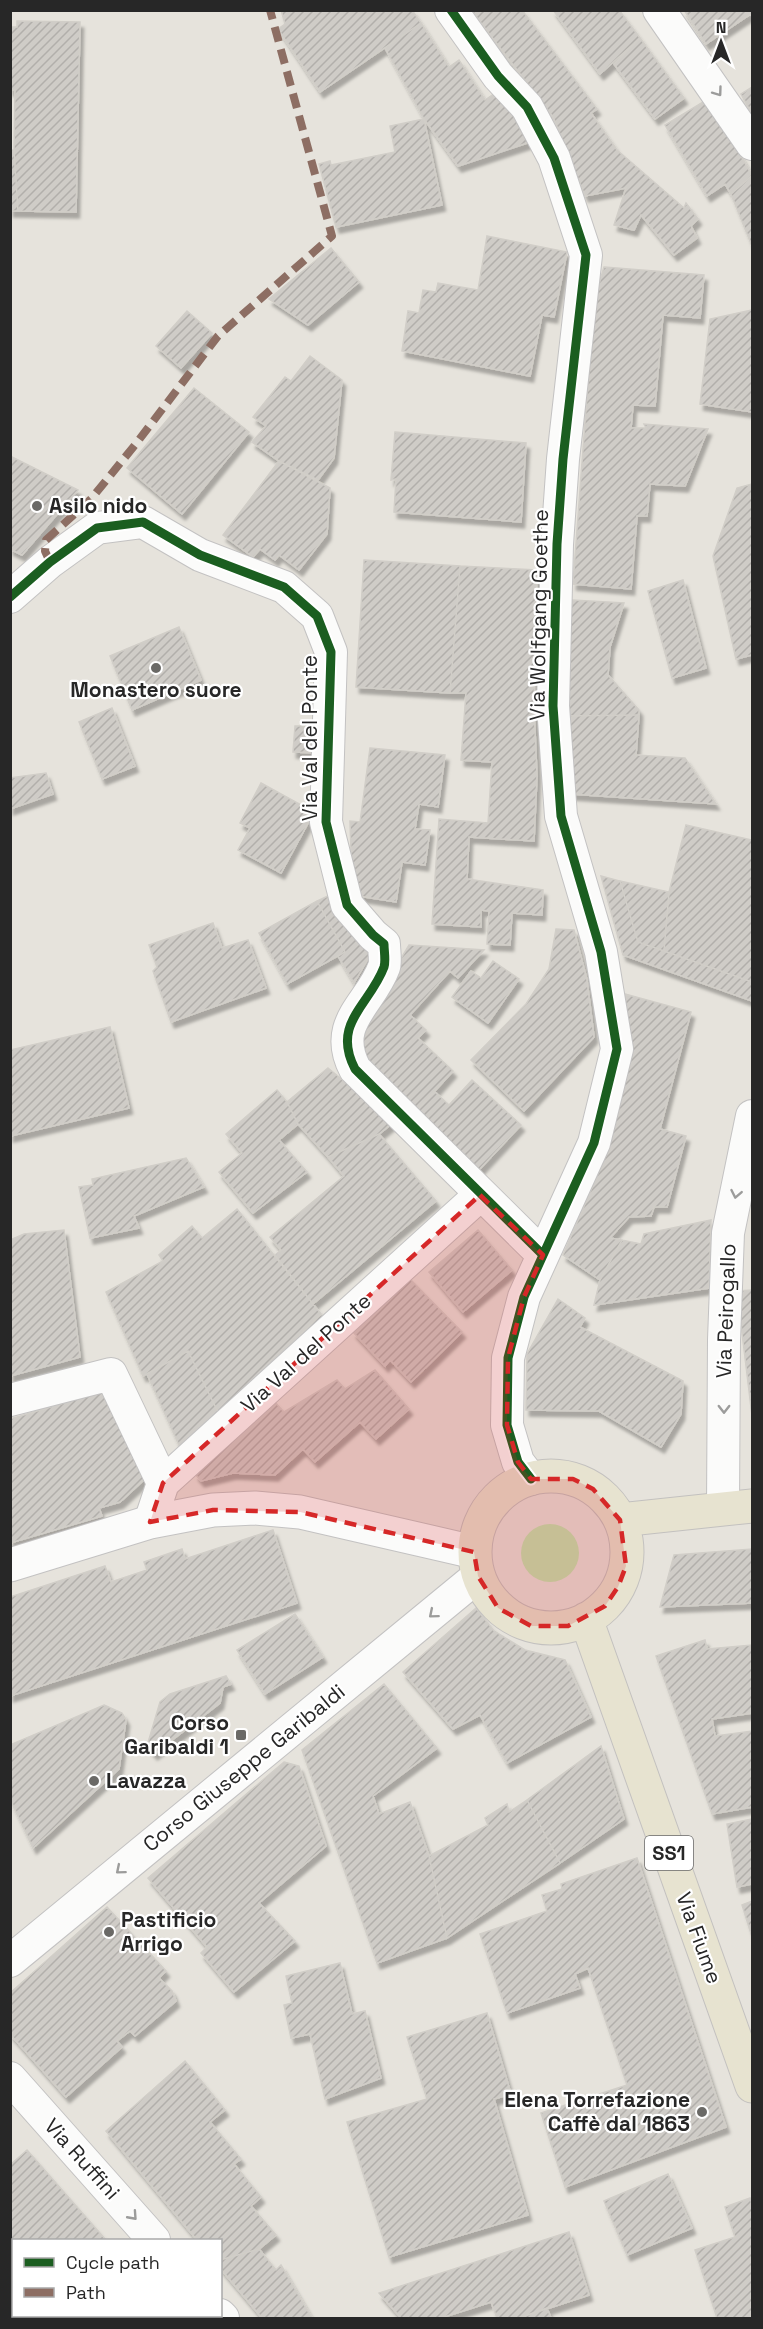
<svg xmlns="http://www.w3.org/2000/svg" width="763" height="2329" font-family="'Space Grotesk',sans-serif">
  <defs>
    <pattern id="building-hatch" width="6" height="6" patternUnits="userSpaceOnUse" patternTransform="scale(1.5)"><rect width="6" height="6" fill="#cfccc7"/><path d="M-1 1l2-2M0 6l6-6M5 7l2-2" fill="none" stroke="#b2afab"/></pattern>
    <filter id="shadow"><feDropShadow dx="3.5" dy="6" stdDeviation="1.5" flood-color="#0004"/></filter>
  </defs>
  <rect width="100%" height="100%" fill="#e6e3dc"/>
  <!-- grass -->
  <path fill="#c2e5b1" d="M521 1553a29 29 0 1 1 58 0a29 29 0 1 1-58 0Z"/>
  <!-- building -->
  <path fill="url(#building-hatch)" stroke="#d1cec8" stroke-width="1.5" filter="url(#shadow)" d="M281,10H412L421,23L320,92L278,29L285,24Z
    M471,10H522L597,109L591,113L617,150L684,208L686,203L698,219L691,226L697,238L674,255L641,215L634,230L614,225L626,188L585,196L553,117Z
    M553,10H619L640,38L600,74Z
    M684,10H752V13L706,44Z
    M17,21L80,22L76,212L18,211L14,150L15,90H10V27H17Z
    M421,23L449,67L459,60L485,100L498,91L530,142L458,166L424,119L385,48Z
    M640,38L684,98L655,119L614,64Z
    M752,87V114L741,94Z
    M708,99L752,175L731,194L725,184L707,196L665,125Z
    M424,119L442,205L336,227L319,164L330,161L331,165L395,152L390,126Z
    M10,150H14L18,211H10Z
    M752,176V246L731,194Z
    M487,236L567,252L554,317L542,315L530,376L402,351L408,311L419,313L423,290L436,292L438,283L478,290Z
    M331,248L359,282L308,325L269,299Z
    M604,267L704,275L700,318L663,315L655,406L633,405L631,428H646L644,424L708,429L685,486L650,484L647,516H637L631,589L573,584L594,301Z
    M752,310V412L700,404L710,319Z
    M187,311L212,333L181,368L156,346Z
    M310,356L342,380L334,458L318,480L279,461L252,442L266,426L253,417L285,377L291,381Z
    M194,388L249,432L182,514L127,468Z
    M395,432L526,443L521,522L394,512L396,479L391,480Z
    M10,456L78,490L22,555L10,549Z
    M279,461L330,488L327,534L299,570L279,555L275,560L260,549L253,557L223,535Z
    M752,484V655L736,659L713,556L737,488Z
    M364,560L460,566L450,693L356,687Z
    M460,566L537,570L534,707L537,776L534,841L469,837L467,879L543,890L542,915L512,913L510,945L487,944L489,911L481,910V927L432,924L439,819L488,823L492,762L461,760L466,693H450Z
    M683,580L706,668L672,678L648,591Z
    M572,600L624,603L610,647L608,675L639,710V715L564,716Z
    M179,627L201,680L132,710L110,656Z
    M112,708L135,766L102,779L79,722Z
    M639,715L636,755L685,758L716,804L571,794L564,716Z
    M295,726H320L318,753L293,752Z
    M370,748L445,755L438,807L419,804L415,829L430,830L425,865L402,862L396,902L359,896L360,884L352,883L350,821L360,822Z
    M46,773L53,794L10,809V778Z
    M261,783L314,812L281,873L238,850L250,828L240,823Z
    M686,825L752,840V982L664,951L669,892Z
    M601,876L620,881L638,942L752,982V1001L623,955Z
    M620,881L669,892L664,951L638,942Z
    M328,896L369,941V957L354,983L338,956L345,952L317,901Z
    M317,901L345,952L287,984L259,933Z
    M213,923L222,948L248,940L266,988L171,1022L153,971L157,967L149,945Z
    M556,929L574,930L587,980L594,1037L524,1111L471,1060L526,1004L549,969Z
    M409,945L484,950L458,978L450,971L410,1015L426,1030L418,1038L453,1071L415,1113L357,1049L358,1030Z
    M493,961L519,979L488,1023L452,997L471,971L481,978Z
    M625,994L691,1012L660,1129L686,1136L667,1207H654L651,1216L629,1217L610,1238L622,1240L600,1280L563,1255L606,1155L615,1122L629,1054Z
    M110,1027L129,1108L10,1136V1050Z
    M328,1068L394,1122L379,1134L328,1157L298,1124L287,1102Z
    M472,1080L521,1125L478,1171L415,1113L434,1091L449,1105Z
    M277,1090L287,1102L298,1124L279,1140L307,1172L253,1213L219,1172L242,1153L226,1134Z
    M379,1134L436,1201L313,1304L275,1255L281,1250L270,1237L344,1176L328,1157Z
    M186,1158L204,1187L134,1216L139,1228L90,1238L79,1187L93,1185L92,1179Z
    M237,1209L321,1314L220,1416L188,1351L143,1376L106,1292L163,1261L159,1255L192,1226L202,1238Z
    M711,1220L709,1288L594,1305L600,1280L622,1240L641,1244L644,1234Z
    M64,1230L80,1357L10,1376V1240L24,1234Z
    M478,1230L512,1270L463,1312L429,1272Z
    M409,1278L462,1332L411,1382L390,1360L385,1366L353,1332Z
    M752,1290V1416L737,1291Z
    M558,1299L585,1318L580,1327L683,1381L681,1414L661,1447L599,1411L526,1410L527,1354Z
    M188,1351L220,1416L183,1454L147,1374Z
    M375,1370L409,1409L376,1439L360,1422L315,1462L303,1449L275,1475L233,1473L201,1481L195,1474L274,1401L284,1412L337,1380L345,1389Z
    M108,1390L148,1476L120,1502L99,1508L102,1516L10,1543V1419Z
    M273,1530L297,1603L10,1696V1597L105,1566L111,1582L147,1570L144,1562L182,1549L185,1559Z
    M752,1549V1603L660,1607L674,1555Z
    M476,1608L494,1631L525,1650L565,1660L591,1717L507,1763L480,1715L453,1729L403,1672Z
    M295,1614L323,1657L265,1694L237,1650Z
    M705,1640L707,1649L752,1645V1713L712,1719L715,1736L752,1731V1807L712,1814L656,1656Z
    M226,1676L231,1684L223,1687L220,1703L154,1754L147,1746L160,1702L170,1694Z
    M384,1684L437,1748L373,1796L379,1814L410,1802L429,1856L447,1938L377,1963L302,1750Z
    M104,1705L122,1713L126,1720L119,1769L33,1848L10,1799V1745Z
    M601,1746L624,1819L560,1863L527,1800Z
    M284,1762L299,1766L326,1846L259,1903L295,1941L234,1992L201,1953L207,1947L148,1878Z
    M527,1800L560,1863L447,1938L429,1856L488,1825L485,1818L507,1804L509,1812Z
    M752,1819V1884L737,1887L727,1824Z
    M637,1858L726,2127L565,2187L541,2113L627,2085L588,1968L575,1974L580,1988L507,2013L480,1934L547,1911L542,1895L562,1889L561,1884Z
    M752,1901V1937L742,1905Z
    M107,1907L166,1971L159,1978L172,1991L176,2001L135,2036L130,2031L117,2041L122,2047L66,2097L10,2034V1993Z
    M340,1963L352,2014L365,2011L381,2078L325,2099L310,2034L291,2038L284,2005L292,2003L286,1976Z
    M487,2013L511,2094L494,2099L528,2215L389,2257L347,2122L427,2099L407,2037Z
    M185,2061L225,2110L210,2122L241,2159L234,2164L261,2197L251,2206L276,2235L259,2249L220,2260V2240H197L106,2131Z
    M27,2150L106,2240H14V2259L10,2255V2165Z
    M668,2174L692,2228L627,2255L604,2201Z
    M750,2198L752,2204V2318H717L695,2250L735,2237L725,2207Z
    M569,2232L589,2295L519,2318H497L491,2302L441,2318H401L379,2293Z
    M259,2249L276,2270L281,2265L312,2318H262L220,2268V2260Z
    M547,2308L551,2318H519Z
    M62,2316H134L130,2318H65Z
    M134,2316H171L173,2318H130Z"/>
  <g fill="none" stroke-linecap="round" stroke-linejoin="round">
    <!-- street casing -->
    <g stroke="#c3c2c2" stroke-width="34">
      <path id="street" d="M451,10L498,76L527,107L554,158L586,255L563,459L557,544L553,706L561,816L601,952L617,1049L594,1143L524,1297L508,1358L507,1425L518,1462L531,1479
        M659,10L752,144
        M10,597L50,562L97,528L143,522L200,555L284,587L317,616L331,652L326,822L347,905L373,935L384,944C384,951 386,961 384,967C370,1005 331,1023 355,1069L543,1255
        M10,1400L111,1374L163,1483
        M723,1508L724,1340L728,1233L752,1116
        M150,1522L163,1483L480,1195
        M10,1961L478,1576
        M10,2078L154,2240
        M220,2315L223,2318"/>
    </g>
    <!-- secondary casing -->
    <g stroke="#c3c2c2" stroke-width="35">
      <path id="secondary" d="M10,1565L150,1522L213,1510L255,1508L300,1512L474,1552"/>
    </g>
    <!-- primary casing -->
    <g stroke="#c3c1bf" stroke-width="35">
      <path id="primary" d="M475 1552a76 76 0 1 1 152 0a76 76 0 1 1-152 0Z
        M620,1520L752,1506
        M586,1619L752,2086"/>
    </g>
    <!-- street -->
    <use href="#street" stroke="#fbfbfa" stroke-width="32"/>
    <!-- secondary -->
    <use href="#secondary" stroke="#fbfbfa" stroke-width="33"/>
    <!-- primary -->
    <use href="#primary" stroke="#e7e3d0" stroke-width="33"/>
    <!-- quiet -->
    <path stroke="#8d6e63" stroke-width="8" stroke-dasharray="15 8" stroke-linecap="butt" d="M50,562L45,551L46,540L91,499L135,445L218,336L332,236L270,10"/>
    <!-- cycleway casing -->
    <g stroke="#fff" stroke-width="13">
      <path id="cycleway" d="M451,10L498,76L527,107L554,158L586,255L563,459L557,544L553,706L561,816L601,952L617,1049L594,1143L524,1297L508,1358L507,1425L518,1462L531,1479
        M10,597L50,562L97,528L143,522L200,555L284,587L317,616L331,652L326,822L347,905L373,935L384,944C384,951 386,961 384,967C370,1005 331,1023 355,1069L543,1255"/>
    </g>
    <!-- cycleway -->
    <use href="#cycleway" stroke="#1b5e20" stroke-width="9"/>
  </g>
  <!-- one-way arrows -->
  <defs><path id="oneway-chevron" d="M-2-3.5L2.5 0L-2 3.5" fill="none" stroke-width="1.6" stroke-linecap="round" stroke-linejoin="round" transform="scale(1.5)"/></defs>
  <g stroke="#9c9c9b">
    <use href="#oneway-chevron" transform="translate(718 92) rotate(54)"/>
    <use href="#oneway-chevron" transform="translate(736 1194) rotate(101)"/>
    <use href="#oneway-chevron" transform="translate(724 1409) rotate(90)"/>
    <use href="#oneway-chevron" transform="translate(433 1614) rotate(140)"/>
    <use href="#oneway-chevron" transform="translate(120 1870) rotate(140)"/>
    <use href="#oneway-chevron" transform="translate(133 2216) rotate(48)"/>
  </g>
  <!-- marked area -->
  <path fill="#d62828" fill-opacity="0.2" stroke="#d62828" stroke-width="4.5" stroke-dasharray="12 8" stroke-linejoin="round" d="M480,1195L543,1255L524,1297L508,1358L507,1425L518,1462L531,1479H573L593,1489L620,1520L626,1566L618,1587L605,1606L568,1626H531L498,1608L478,1576L474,1552L300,1512L213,1510L150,1522L163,1483Z"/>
  <!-- markers -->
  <g fill="#6a6966" stroke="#fff" stroke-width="2">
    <circle cx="37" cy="506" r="6"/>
    <circle cx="156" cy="668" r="6"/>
    <rect x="235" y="1729" width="12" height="12" rx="3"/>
    <circle cx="94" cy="1781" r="6"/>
    <circle cx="109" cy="1932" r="6"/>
    <circle cx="702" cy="2112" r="6"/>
  </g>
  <g text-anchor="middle" stroke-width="4.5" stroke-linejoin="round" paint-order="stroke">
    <!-- shield labels -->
    <rect fill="#fff" stroke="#686868" stroke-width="1.5" x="645" y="1836" width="48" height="34" rx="4.5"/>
    <g font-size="20" font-weight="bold" fill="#272727">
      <text x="669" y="1860">SS1</text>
    </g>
    <!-- poi labels -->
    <g font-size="21" font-weight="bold" fill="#272727" stroke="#fff" text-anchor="start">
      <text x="49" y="513">Asilo nido</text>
      <text x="156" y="697" text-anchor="middle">Monastero suore</text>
      <text x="229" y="1730" text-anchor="end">Corso<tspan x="229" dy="24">Garibaldi 1</tspan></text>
      <text x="106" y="1788">Lavazza</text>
      <text x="121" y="1927">Pastificio<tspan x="121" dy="24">Arrigo</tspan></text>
      <text x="690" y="2107" text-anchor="end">Elena Torrefazione<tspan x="690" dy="24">Caffè dal 1863</tspan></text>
    </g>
    <!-- street labels -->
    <g font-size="21" fill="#272727" stroke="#fff">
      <text transform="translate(539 615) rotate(-89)" y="7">Via Wolfgang Goethe</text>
      <text transform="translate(310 738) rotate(-90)" y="7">Via Val del Ponte</text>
      <text transform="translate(726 1311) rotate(-88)" y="7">Via Peirogallo</text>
      <text transform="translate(306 1353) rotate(-42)" y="7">Via Val del Ponte</text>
      <text transform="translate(244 1768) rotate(-39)" y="7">Corso Giuseppe Garibaldi</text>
      <text transform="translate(699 1938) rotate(70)" y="7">Via Fiume</text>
      <text transform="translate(82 2159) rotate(48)" y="7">Via Ruffini</text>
    </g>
  </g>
  <!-- border -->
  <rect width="763" height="2329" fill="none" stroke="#272727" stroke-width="24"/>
  <!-- legend -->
  <rect x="12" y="2239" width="210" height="78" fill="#ffffff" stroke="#a9a9a9" stroke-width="1.5"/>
  <rect x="24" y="2258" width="30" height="9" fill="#1b5e20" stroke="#a9a9a9" stroke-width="1.5"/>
  <text x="66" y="2269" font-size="18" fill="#272727">Cycle path</text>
  <rect x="24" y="2288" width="30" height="9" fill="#8d6e63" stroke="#a9a9a9" stroke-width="1.5"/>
  <text x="66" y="2299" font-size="18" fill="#272727">Path</text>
  <!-- north arrow -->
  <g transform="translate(721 42)" stroke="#ffffff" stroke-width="4.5" paint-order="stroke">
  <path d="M0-4.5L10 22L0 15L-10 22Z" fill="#272727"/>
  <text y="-9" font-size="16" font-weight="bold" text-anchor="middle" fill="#272727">N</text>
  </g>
</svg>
